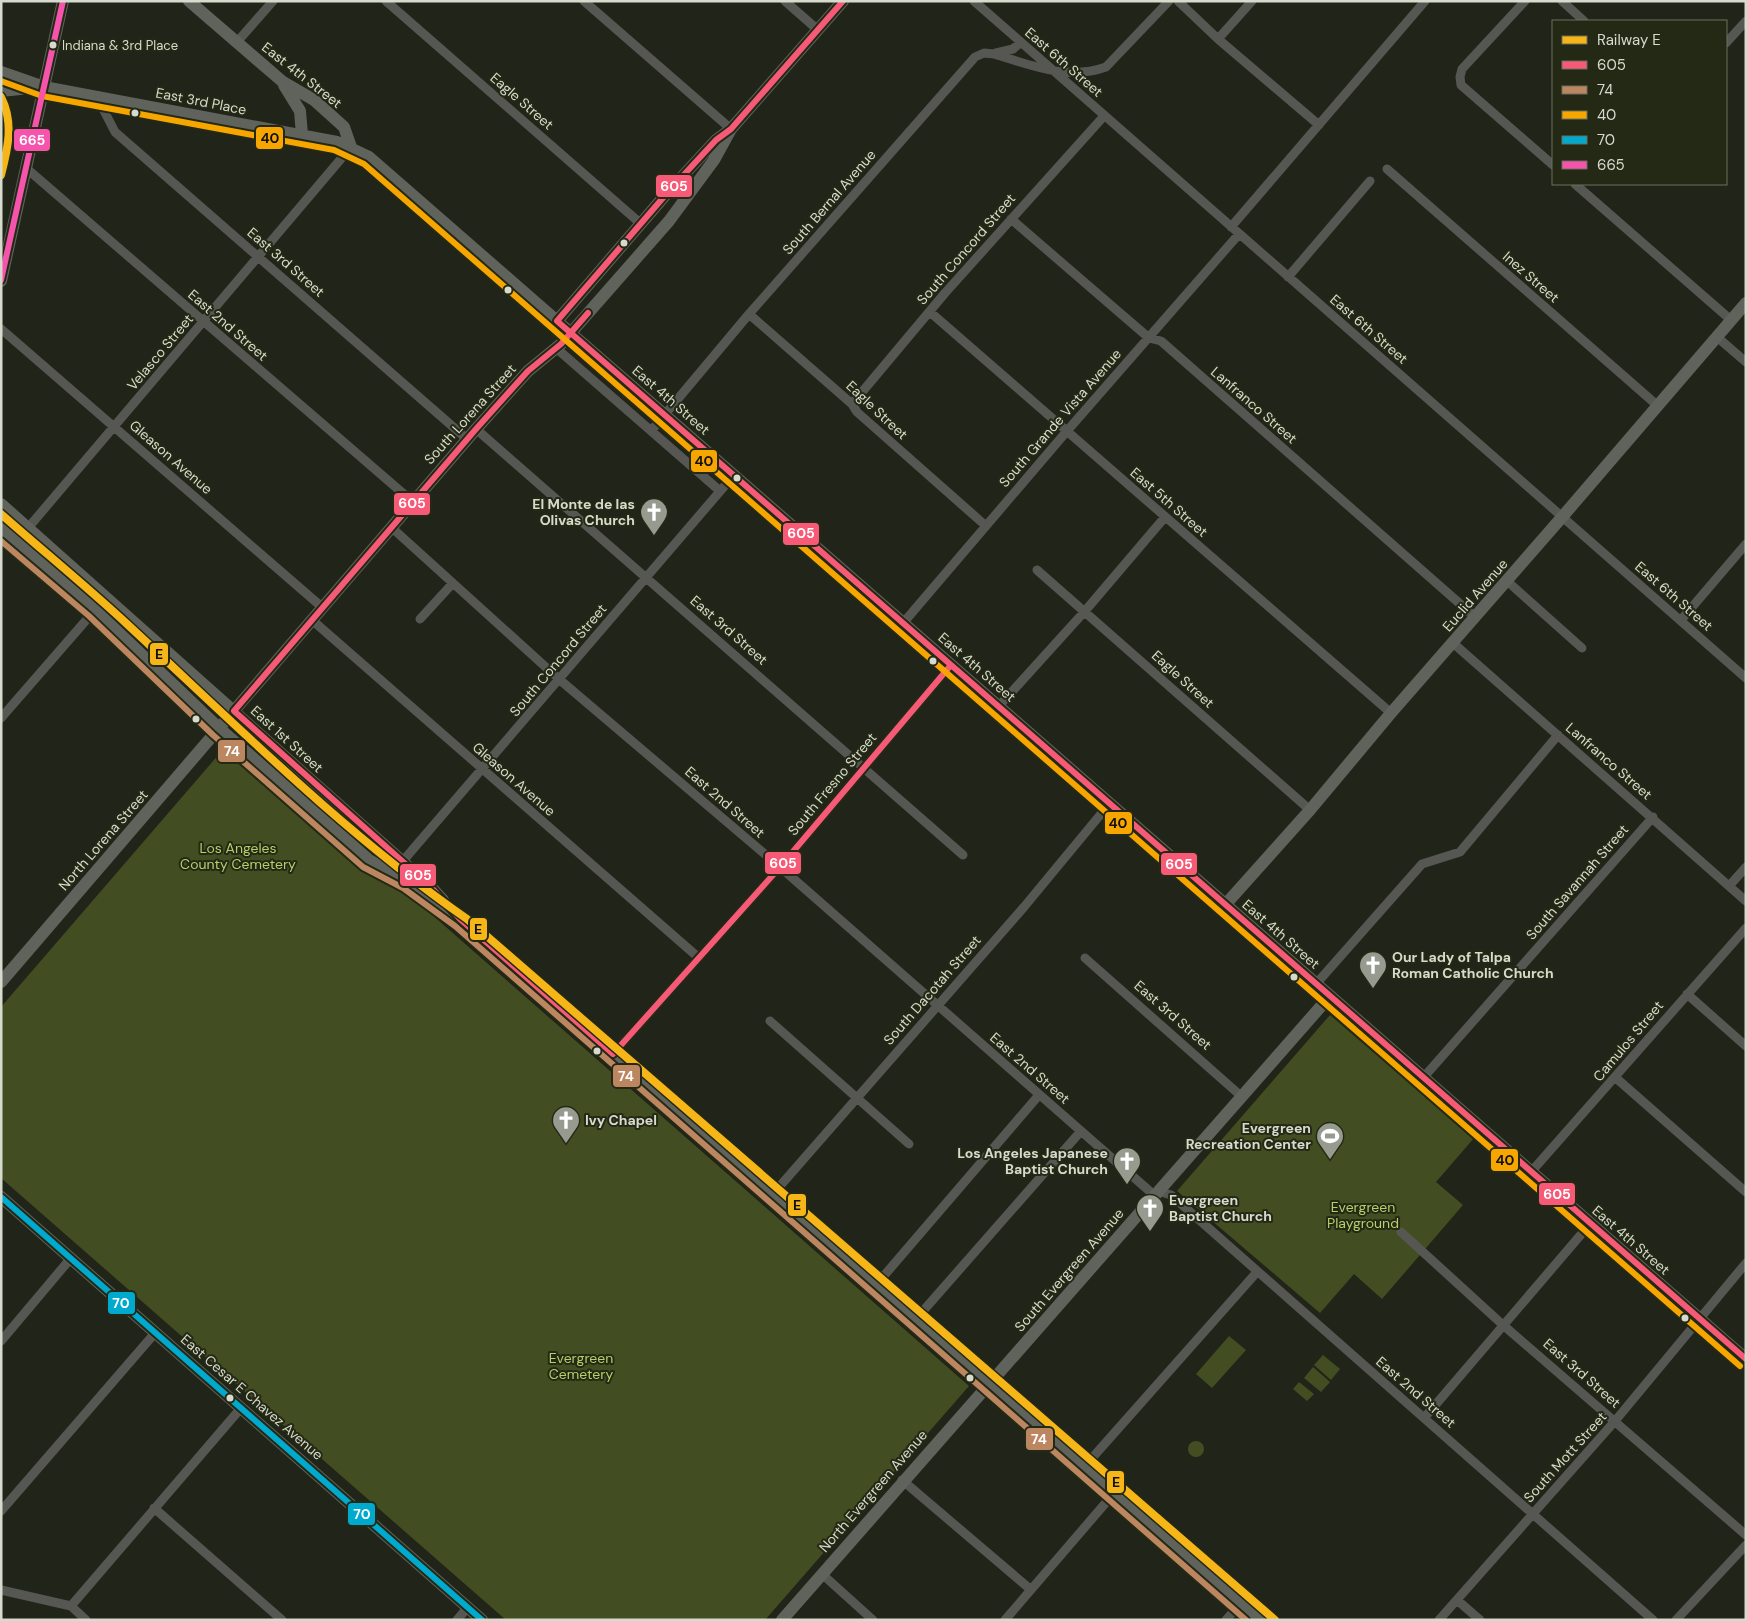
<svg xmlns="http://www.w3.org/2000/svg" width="1747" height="1621" font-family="'DM Sans',sans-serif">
  <rect width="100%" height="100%" fill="#212419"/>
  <!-- green -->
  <path fill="#424e21" d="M227,752L364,871L395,889L405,891L969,1386L765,1620H506L1,1178V1007L220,753Z
    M1330,1015L1474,1138L1436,1182L1463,1205L1382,1299L1354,1274L1320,1313L1177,1191Z
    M1229,1336L1246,1350L1212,1388L1196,1374Z
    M1323,1355L1340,1369L1331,1380L1314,1365Z
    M1313,1367L1330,1382L1321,1392L1304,1378Z
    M1299,1382L1314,1394L1307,1401L1293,1389Z
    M1188 1449a8 8 0 1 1 16 0a8 8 0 1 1-16 0Z"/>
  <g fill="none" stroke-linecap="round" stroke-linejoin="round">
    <!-- street -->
    <path stroke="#565752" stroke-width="9" d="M386,1L640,223
      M584,1L731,129
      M785,1L818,30
      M974,1L1746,678
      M1178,1L1218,39L1319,125
      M1525,1L1462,69L1460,77L1461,85L1553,165
      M1562,1L1584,21
      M1218,39L1252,1
      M237,42L273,1
      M1726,43L1746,21
      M996,53L1013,49L1021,42
      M97,97L115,132L467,439
      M26,168L413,502
      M1387,169L1658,406
      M1575,184L1731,320
      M1011,219L1149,338L1161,341L1475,617
      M1231,227L1425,1
      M1288,277L1370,181
      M930,312L1391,713
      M749,314L852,404L857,412L986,526
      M1,329L323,608
      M1717,337L1746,362
      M556,348L720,491
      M852,404L945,293L1104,116
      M476,429L963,855
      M651,431L749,314L975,57L984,53L994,54C1031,65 1067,81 1106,67L1169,1
      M391,527L560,680L780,867L1154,1195
      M28,528L351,147
      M1037,570L1310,810
      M1507,581L1582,648
      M420,619L453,583
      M312,620L699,958
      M1681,620L1746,544
      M904,622L1067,431L1239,234
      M1453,643L1746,901
      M999,706L1085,611L1165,517
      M1,718L95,610
      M402,862L734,475
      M1730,885L1746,867
      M1085,958L1241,1096
      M1316,984L1422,864L1460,852L1558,735
      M1687,994L1746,1046
      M770,1021L909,1144
      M613,1054L780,867L951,665
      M1423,1078L1653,817
      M1616,1078L1746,1192
      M1531,1172L1746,928
      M1158,1191L1171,1195L1653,1620
      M773,1194L1024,907L1110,803
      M1401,1232L1503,1325L1746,1535
      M876,1285L1039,1095
      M916,1319L1081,1131
      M1,1341L71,1258
      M1425,1417L1590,1224
      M1085,1466L1257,1272
      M902,1480L1030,1589
      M154,1508L282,1620
      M1,1511L155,1333
      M822,1574L873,1620
      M1,1590L71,1606L86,1620
      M1457,1600L1480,1620
      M71,1606L241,1408
      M457,1620L468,1607
      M1005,1620L1115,1492
      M1226,1620L1241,1603
      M1439,1620L1615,1421L1746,1263
      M1676,1620L1746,1545"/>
    <!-- secondary -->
    <path stroke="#60625c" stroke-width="12" d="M189,1L283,82L314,100L344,127L351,147
      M1,72L44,87L337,142L369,157L565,328
      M284,85L300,111L302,135
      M1,91L39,87
      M1,281L63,1
      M557,321L668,192L716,140L731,129L843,1
      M681,429L1746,1359
      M1,504L430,886L443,900
      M1,529L95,610L219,728L369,860L408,881L460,919L1260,1620
      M1225,905L1310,810L1391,713L1563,516L1746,303
      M1,982L476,429L528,371L561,344L669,221L714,160L731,129
      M1,1197L482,1620
      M782,1620L1330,996"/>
    <!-- secondary-bridge -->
    <path stroke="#60625c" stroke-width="12" d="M565,328L681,429"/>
    <!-- bus-1 casing -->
    <g stroke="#232914" stroke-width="10">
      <path id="bus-1" d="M843,1L731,129L716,140L668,192L557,321L1746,1359
        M588,313L561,344L528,371L476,429L234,711L430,886L460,919L613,1054L780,867L951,665"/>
    </g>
    <!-- bus-2 casing -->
    <g stroke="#232914" stroke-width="10">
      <path id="bus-2" d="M1,541L89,616L213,735L363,867L403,888L455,926L1246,1620"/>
    </g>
    <!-- bus-3 casing -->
    <g stroke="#232914" stroke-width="10">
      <path id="bus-3" d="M1,81L42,96L334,150L364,164L1740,1366"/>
    </g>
    <!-- bus-4 casing -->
    <g stroke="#232914" stroke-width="10">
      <path id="bus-4" d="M1,1197L482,1620"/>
    </g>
    <!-- bus-5 casing -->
    <g stroke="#232914" stroke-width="10">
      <path id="bus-5" d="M1,280L63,1"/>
    </g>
    <!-- bus-1 -->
    <use href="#bus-1" stroke="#f75a77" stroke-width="6"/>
    <!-- bus-2 -->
    <use href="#bus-2" stroke="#bb8660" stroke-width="6"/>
    <!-- bus-3 -->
    <use href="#bus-3" stroke="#f7a600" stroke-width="6"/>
    <!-- bus-4 -->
    <use href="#bus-4" stroke="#00a9ce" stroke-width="6"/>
    <!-- bus-5 -->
    <use href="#bus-5" stroke="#f653ac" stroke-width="6"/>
    <!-- rail-1 casing -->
    <g stroke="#232914" stroke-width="11">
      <path id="rail-1" d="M1,97C14,123 8,148 1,175
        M1,514C43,551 86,586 127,624C237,726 344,833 467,919L1275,1620"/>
    </g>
    <!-- rail-1 -->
    <use href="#rail-1" stroke="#f7b618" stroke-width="8"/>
  </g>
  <!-- icons -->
  <defs>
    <g id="church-pin" transform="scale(1.4375)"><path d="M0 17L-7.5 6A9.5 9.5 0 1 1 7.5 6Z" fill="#979b8f" stroke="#232914"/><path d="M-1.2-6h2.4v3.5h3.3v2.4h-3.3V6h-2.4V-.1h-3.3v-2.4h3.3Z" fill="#fff"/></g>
    <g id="stadium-pin" transform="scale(1.4375)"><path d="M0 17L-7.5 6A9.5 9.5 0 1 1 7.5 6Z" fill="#979b8f" stroke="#232914"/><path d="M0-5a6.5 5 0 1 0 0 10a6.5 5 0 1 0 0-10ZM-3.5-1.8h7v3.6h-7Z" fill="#fff"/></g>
  </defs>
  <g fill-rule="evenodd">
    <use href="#church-pin" x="654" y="512"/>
    <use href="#church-pin" x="1373" y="965"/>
    <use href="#church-pin" x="566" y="1120"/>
    <use href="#stadium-pin" x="1330" y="1136"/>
    <use href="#church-pin" x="1127" y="1161"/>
    <use href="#church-pin" x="1150" y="1208"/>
  </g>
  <!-- markers -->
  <g fill="#d7dbce" stroke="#232914" stroke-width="2">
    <circle cx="53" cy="45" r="4.5"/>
    <circle cx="135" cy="113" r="4.5"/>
    <circle cx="624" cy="243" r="4.5"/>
    <circle cx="508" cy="290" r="4.5"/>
    <circle cx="737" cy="478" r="4.5"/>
    <circle cx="933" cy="661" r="4.5"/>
    <circle cx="196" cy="719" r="4.5"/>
    <circle cx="1294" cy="977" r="4.5"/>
    <circle cx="597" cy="1051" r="4.5"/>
    <circle cx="1685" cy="1318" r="4.5"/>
    <circle cx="970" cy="1378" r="4.5"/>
    <circle cx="230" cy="1398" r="4.5"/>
  </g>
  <g text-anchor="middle" stroke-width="4" stroke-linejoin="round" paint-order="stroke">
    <!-- bus labels -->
    <g font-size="13" fill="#d7dbce" stroke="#232914" text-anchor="start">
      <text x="62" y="50">Indiana &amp; 3rd Place</text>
    </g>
    <!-- street labels -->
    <g font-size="14" fill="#d7dbce" stroke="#232914">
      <text transform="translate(1064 62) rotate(41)" y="5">East 6th Street</text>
      <text transform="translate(302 75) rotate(38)" y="5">East 4th Street</text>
      <text transform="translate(201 101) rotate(11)" y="5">East 3rd Place</text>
      <text transform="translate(522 101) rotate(41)" y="5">Eagle Street</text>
      <text transform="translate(829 202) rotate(-49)" y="5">South Bernal Avenue</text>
      <text transform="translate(966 249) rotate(-49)" y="5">South Concord Street</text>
      <text transform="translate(286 262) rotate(41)" y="5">East 3rd Street</text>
      <text transform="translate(1531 277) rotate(41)" y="5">Inez Street</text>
      <text transform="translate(228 325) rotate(41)" y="5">East 2nd Street</text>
      <text transform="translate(1369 329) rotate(41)" y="5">East 6th Street</text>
      <text transform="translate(160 352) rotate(-50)" y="5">Velasco Street</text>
      <text transform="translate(671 400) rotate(41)" y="5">East 4th Street</text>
      <text transform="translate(1254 405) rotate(41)" y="5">Lanfranco Street</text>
      <text transform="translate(877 410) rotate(43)" y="5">Eagle Street</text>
      <text transform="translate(470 414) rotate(-48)" y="5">South Lorena Street</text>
      <text transform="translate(1060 418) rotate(-49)" y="5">South Grande Vista Avenue</text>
      <text transform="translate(171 457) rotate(41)" y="5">Gleason Avenue</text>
      <text transform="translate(1169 502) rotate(41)" y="5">East 5th Street</text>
      <text transform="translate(1475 595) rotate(-49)" y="5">Euclid Avenue</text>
      <text transform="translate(1674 596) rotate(41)" y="5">East 6th Street</text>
      <text transform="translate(729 630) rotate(41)" y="5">East 3rd Street</text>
      <text transform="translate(558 660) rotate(-50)" y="5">South Concord Street</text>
      <text transform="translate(977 667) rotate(41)" y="5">East 4th Street</text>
      <text transform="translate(1183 679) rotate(42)" y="5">Eagle Street</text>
      <text transform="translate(287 739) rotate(42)" y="5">East 1st Street</text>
      <text transform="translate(1609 761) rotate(41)" y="5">Lanfranco Street</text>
      <text transform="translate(514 779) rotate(41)" y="5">Gleason Avenue</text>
      <text transform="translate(832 784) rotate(-50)" y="5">South Fresno Street</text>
      <text transform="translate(725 802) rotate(41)" y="5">East 2nd Street</text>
      <text transform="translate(103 840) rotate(-49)" y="5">North Lorena Street</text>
      <text transform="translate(1577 882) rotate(-49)" y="5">South Savannah Street</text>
      <text transform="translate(1281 934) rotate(41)" y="5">East 4th Street</text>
      <text transform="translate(932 990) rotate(-49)" y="5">South Dacotah Street</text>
      <text transform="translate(1173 1015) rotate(41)" y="5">East 3rd Street</text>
      <text transform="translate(1628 1041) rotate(-50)" y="5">Camulos Street</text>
      <text transform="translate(1030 1068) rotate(41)" y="5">East 2nd Street</text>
      <text transform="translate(1631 1240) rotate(41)" y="5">East 4th Street</text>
      <text transform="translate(1069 1270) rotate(-49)" y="5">South Evergreen Avenue</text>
      <text transform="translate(1582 1373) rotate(41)" y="5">East 3rd Street</text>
      <text transform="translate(1416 1392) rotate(41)" y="5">East 2nd Street</text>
      <text transform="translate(252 1397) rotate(41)" y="5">East Cesar E Chavez Avenue</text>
      <text transform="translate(1565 1457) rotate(-48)" y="5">South Mott Street</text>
      <text transform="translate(873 1491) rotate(-49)" y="5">North Evergreen Avenue</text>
    </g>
    <!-- poi labels -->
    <g font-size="14" font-weight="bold" fill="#d7dbce" stroke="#232914" text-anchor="end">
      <text x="635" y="509">El Monte de las<tspan x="635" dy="16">Olivas Church</tspan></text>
      <text x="1392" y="962" text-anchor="start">Our Lady of Talpa<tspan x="1392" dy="16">Roman Catholic Church</tspan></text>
      <text x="585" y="1125" text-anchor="start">Ivy Chapel</text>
      <text x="1311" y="1133">Evergreen<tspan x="1311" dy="16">Recreation Center</tspan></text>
      <text x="1108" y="1158">Los Angeles Japanese<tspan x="1108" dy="16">Baptist Church</tspan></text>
      <text x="1169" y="1205" text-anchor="start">Evergreen<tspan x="1169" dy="16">Baptist Church</tspan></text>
    </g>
    <!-- park labels -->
    <g font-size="14" fill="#b6d06b" stroke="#232914">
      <text x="238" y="853">Los Angeles<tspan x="238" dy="16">County Cemetery</tspan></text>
      <text x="1363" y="1212">Evergreen<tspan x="1363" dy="16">Playground</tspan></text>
      <text x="581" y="1363">Evergreen<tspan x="581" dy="16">Cemetery</tspan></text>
    </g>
  </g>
  <g stroke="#232914" stroke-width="2">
    <rect x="255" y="126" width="29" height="24" rx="5" fill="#f7a600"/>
    <rect x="13" y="128" width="38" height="24" rx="5" fill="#f653ac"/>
    <rect x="655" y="174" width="38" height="24" rx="5" fill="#f75a77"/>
    <rect x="690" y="449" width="28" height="24" rx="5" fill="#f7a600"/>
    <rect x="393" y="492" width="38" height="24" rx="5" fill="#f75a77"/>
    <rect x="782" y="522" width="38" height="24" rx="5" fill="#f75a77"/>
    <rect x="149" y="642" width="20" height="24" rx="5" fill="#f7b618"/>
    <rect x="217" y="739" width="29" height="24" rx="5" fill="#bb8660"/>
    <rect x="1104" y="811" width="29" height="24" rx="5" fill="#f7a600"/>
    <rect x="764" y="851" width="38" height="24" rx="5" fill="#f75a77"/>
    <rect x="1160" y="852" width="38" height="24" rx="5" fill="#f75a77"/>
    <rect x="399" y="863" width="38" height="24" rx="5" fill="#f75a77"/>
    <rect x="469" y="917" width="19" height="24" rx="5" fill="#f7b618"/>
    <rect x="612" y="1064" width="29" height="24" rx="5" fill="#bb8660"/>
    <rect x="1490" y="1148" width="29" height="24" rx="5" fill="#f7a600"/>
    <rect x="1538" y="1182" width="38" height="24" rx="5" fill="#f75a77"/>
    <rect x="787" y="1193" width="20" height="24" rx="5" fill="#f7b618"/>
    <rect x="107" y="1291" width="29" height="24" rx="5" fill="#00a9ce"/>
    <rect x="1025" y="1427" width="29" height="24" rx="5" fill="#bb8660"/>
    <rect x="1106" y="1470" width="19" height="24" rx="5" fill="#f7b618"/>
    <rect x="347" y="1502" width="29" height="24" rx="5" fill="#00a9ce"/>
  </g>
  <g font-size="14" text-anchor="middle" font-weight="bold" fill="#fff">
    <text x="32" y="145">665</text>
    <text x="674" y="191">605</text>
    <text x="412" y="508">605</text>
    <text x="801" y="538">605</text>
    <text x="232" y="756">74</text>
    <text x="783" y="868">605</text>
    <text x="1179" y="869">605</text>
    <text x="418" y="880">605</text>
    <text x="626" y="1081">74</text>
    <text x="1557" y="1199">605</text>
    <text x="121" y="1308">70</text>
    <text x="1039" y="1444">74</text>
    <text x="362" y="1519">70</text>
  </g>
  <g font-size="14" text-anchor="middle" font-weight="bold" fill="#111">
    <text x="270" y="143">40</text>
    <text x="704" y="466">40</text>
    <text x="159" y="659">E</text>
    <text x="1118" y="828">40</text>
    <text x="478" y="934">E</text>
    <text x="1505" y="1165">40</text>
    <text x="797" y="1210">E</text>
    <text x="1116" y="1487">E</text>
  </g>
  <!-- border -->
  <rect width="1747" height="1621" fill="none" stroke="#d7dbce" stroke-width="5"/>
  <!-- legend -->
  <rect x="1552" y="20" width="175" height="165" fill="#232914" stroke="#6b705e"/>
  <rect x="1562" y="36" width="25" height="8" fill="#f7b618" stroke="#6b705e"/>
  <text x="1597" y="45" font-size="15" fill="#d7dbce">Railway E</text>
  <rect x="1562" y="61" width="25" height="8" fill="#f75a77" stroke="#6b705e"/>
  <text x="1597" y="70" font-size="15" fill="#d7dbce">605</text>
  <rect x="1562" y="86" width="25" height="8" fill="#bb8660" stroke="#6b705e"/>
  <text x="1597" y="95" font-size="15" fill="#d7dbce">74</text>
  <rect x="1562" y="111" width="25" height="8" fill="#f7a600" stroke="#6b705e"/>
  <text x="1597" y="120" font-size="15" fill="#d7dbce">40</text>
  <rect x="1562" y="136" width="25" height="8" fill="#00a9ce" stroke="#6b705e"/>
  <text x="1597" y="145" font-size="15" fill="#d7dbce">70</text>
  <rect x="1562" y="161" width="25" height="8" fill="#f653ac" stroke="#6b705e"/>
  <text x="1597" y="170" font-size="15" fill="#d7dbce">665</text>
</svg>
